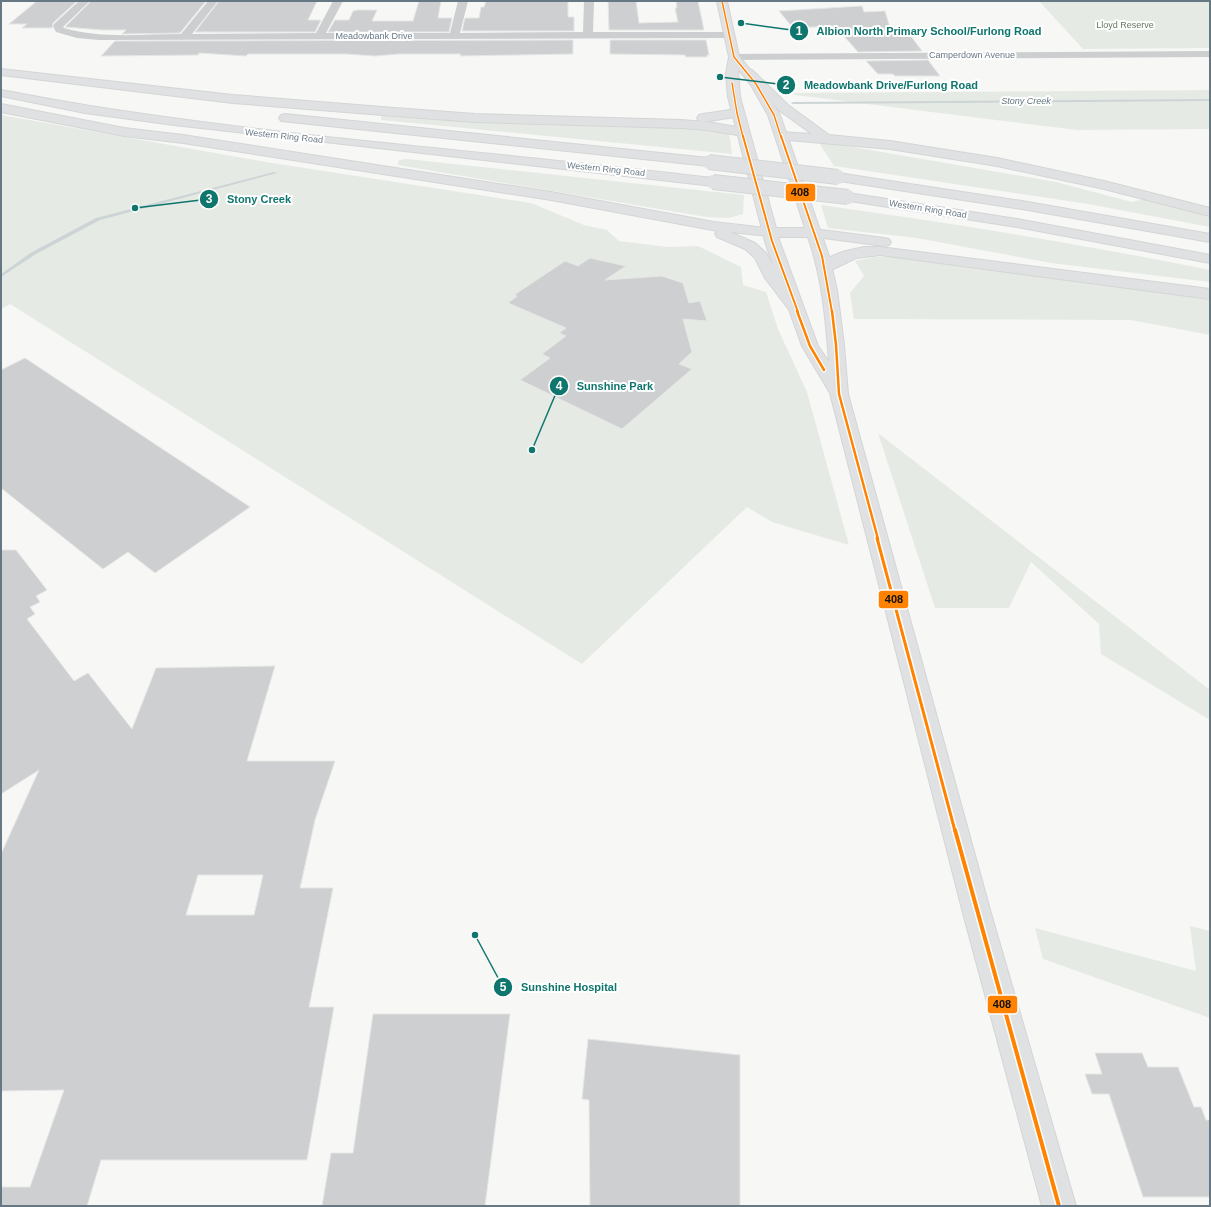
<svg xmlns="http://www.w3.org/2000/svg" width="1211" height="1207" font-family="Helvetica,sans-serif">
  <rect width="100%" height="100%" fill="#f7f7f6"/>
  <!-- green -->
  <path fill="#e6eae4" d="M1039,1H1210V48L1083,49Z
    M1210,90V129L1077,130L795,95L793,93Z
    M1,115L266,162L531,203L584,225L607,230L619,241L668,247L698,246L741,267L743,285L766,292L778,329L807,392L849,545L772,522L747,507L582,664L10,304L1,309Z
    M386,115L474,120L679,127C687,128 725,129 729,135C731,140 731,148 732,154L381,120V117Z
    M818,141L1056,182L1132,202L1143,199L1210,215V227L1088,204L834,166Z
    M407,159L744,195L743,214L729,218L706,217L398,165L399,160Z
    M821,205C951,223 1081,244 1210,270V282L1051,263L917,238L828,228Z
    M874,257H895L1210,299V335L1131,320L854,319L850,293L864,276L855,261Z
    M878,433L1210,690V720L1101,654L1099,624L1031,562L1009,608H935Z
    M1190,926L1210,931V1018L1043,959L1035,928L1196,971Z"/>
  <g fill="none" stroke-linecap="round" stroke-linejoin="round">
    <!-- stream -->
    <path fill="#ccd4d6" fill-rule="evenodd" d="M1210,99V101L793,104L791,103L793,102Z
      M274,172L277,173L100,220L36,254L1,277V274L32,252L96,218Z"/>
  </g>
  <!-- building -->
  <path fill="#cecfd0" stroke="#e6e6e6" fill-rule="evenodd" d="M37,1H77L53,23L52,28H22L27,24H9Z
    M91,1H206L180,33L122,34L126,30H102L65,27Z
    M219,1H317L308,20H321L315,32H195Z
    M419,1H441L438,18H452L449,32H328L335,20H349L353,11L357,10H377L372,21H413Z
    M486,1H568V17H574V31H462L465,18H479L481,7H484Z
    M608,1H636L639,23L678,22L675,8H677L676,1H698L704,30H609Z
    M862,6L864,12L885,11L890,28L904,27L922,51L858,52L835,26L793,28L779,11Z
    M573,40V54L460,56L461,54H399L375,56L346,54H248L246,56L199,53L198,55L101,56L115,41Z
    M610,40H706L709,55H707V57H686L685,55L610,54Z
    M928,60L940,76H895L893,74H878L866,61Z
    M590,258L626,266L605,280L662,276L683,283L689,303L700,301L707,321L683,319L692,352L679,364L692,369L622,429L520,380L550,358L542,354L566,336L559,333L566,328L508,303L517,296L514,295L565,261L578,266Z
    M25,358L250,507L155,573L128,552L103,569L1,488V370Z
    M1,550H16L47,590L36,596L40,602L30,607L35,614L27,619L74,681L88,673L132,729L156,668L275,666L247,761H335L315,820L300,888H333L309,1007H334L307,1160H101L87,1206H1V1187H30L64,1090L1,1091V854L39,770L1,794ZM198,875H263L254,915H186Z
    M373,1014H510L485,1206H322L331,1153H353Z
    M588,1039L740,1055V1206H590L589,1100L582,1099Z
    M1095,1053H1142L1148,1067H1178L1194,1107H1201L1206,1120H1210V1197H1143L1109,1094H1092L1085,1074H1102Z"/>
  <g fill="none" stroke-linecap="round" stroke-linejoin="round">
    <!-- secondary casing -->
    <g stroke="#d4d5d6" stroke-width="2">
      <path id="secondary" d="M717,1H727L739,56L760,82L780,115L829,256L837,290L844,345L848,394L992,917L1076,1206H1042L964,917L830,393L802,346L766,245L728,97L726,74L729,57ZM738,69L751,85L768,115L805,228H776L740,97ZM778,237H808C822,277 826,320 829,362L818,346Z"/>
    </g>
    <!-- highway casing -->
    <g stroke="#d4d5d5" stroke-width="2">
      <path id="highway" d="M1,69L233,95L395,108L475,114L681,120L707,122L743,128L747,129L749,132L747,135L743,136L707,130L681,128L475,122L395,116L233,103L1,75Z
        M748,69L752,70L788,105L829,135L890,141L997,158L1104,181L1210,208V216L1104,189L997,166L890,149L777,139L775,136L777,133L781,132L812,134L780,111L744,74L742,72Z
        M1,90C33,96 65,102 97,107C301,139 508,153 713,178L718,179L720,182L718,185L713,186L174,125L85,113L1,96Z
        M1,104L124,128L183,135L551,192L714,222L775,229L777,232L775,235L770,236L730,232L755,243L766,253L780,277L804,308L802,311L796,313L790,311L765,278L755,258L745,249L717,237L715,234L718,231L551,200L183,143L124,136L1,112Z
        M737,109L741,110L743,113L741,116L703,122L699,121L697,118L699,115L703,114Z
        M285,114L709,158L714,159L715,162L714,165L709,166L281,121L279,118L281,115Z
        M838,173L1022,201L1210,234V242L1022,209L833,180L831,177L833,174Z
        M848,193L1017,219L1210,255V263L1017,227L843,200L841,197L843,194Z
        M814,229L884,238L889,239L891,242L889,245L884,246L809,236L807,233L809,230Z
        M865,247H880L1210,289V299L880,255L856,258L825,273L820,271L817,268C827,254 849,250 865,247Z"/>
    </g>
    <!-- street -->
    <path fill="#cccecf" fill-rule="evenodd" d="M79,1H90L63,27L64,28C101,39 143,34 181,34L208,1H218L192,34L316,33L333,1H343L326,33H450L458,1H468L460,33L583,32L584,1H594L593,32H730L735,35L730,38L99,40L77,38L56,32L53,26L54,24Z
      M1210,51V57L734,60L729,57L734,54Z"/>
    <!-- secondary -->
    <use href="#secondary" fill="#e0e1e2" fill-rule="evenodd"/>
    <!-- highway -->
    <use href="#highway" fill="#e0e1e2" fill-rule="evenodd"/>
    <!-- highway-bridge casing -->
    <g stroke="#d4d5d5" stroke-width="16" stroke-linecap="butt">
      <path id="highway-bridge" d="M709,162L838,177
        M713,182L848,197"/>
    </g>
    <!-- highway-bridge -->
    <use href="#highway-bridge" stroke="#e0e1e2" stroke-width="14"/>
    <!-- bus-1-far4 casing -->
    <g stroke="#fff" stroke-width="3">
      <path id="bus-1-far4" d="M722,1L734,57L756,84L774,115L781,137
        M732,83L737,113L743,137"/>
    </g>
    <!-- bus-1-far3 casing -->
    <g stroke="#fff" stroke-width="4">
      <path id="bus-1-far3" d="M743,136L772,241L798,312
        M781,136L822,256L832,312"/>
    </g>
    <!-- bus-1-far2 casing -->
    <g stroke="#fff" stroke-width="5">
      <path id="bus-1-far2" d="M797,311L810,346L824,370
        M832,311L836,345L839,394L878,539"/>
    </g>
    <!-- bus-1-far1 casing -->
    <g stroke="#fff" stroke-width="6">
      <path id="bus-1-far1" d="M877,538L955,831"/>
    </g>
    <!-- bus-1 casing -->
    <g stroke="#fff" stroke-width="7">
      <path id="bus-1" d="M955,830L1059,1206"/>
    </g>
    <!-- bus-1-far4 -->
    <use href="#bus-1-far4" stroke="#ff8200" stroke-width="1.5"/>
    <!-- bus-1-far3 -->
    <use href="#bus-1-far3" stroke="#ff8200" stroke-width="2"/>
    <!-- bus-1-far2 -->
    <use href="#bus-1-far2" stroke="#ff8200" stroke-width="2.5"/>
    <!-- bus-1-far1 -->
    <use href="#bus-1-far1" stroke="#ff8200" stroke-width="3"/>
    <!-- bus-1 -->
    <use href="#bus-1" stroke="#ff8200" stroke-width="4"/>
  </g>
  <g text-anchor="middle" stroke-width="4" stroke-linejoin="round" paint-order="stroke">
    <!-- far-park labels -->
    <g font-size="9" fill="#667862" stroke="#fff">
      <text x="1125" y="28">Lloyd Reserve</text>
    </g>
    <!-- far-street labels -->
    <g font-size="9" fill="#677885" stroke="#fff">
      <text x="374" y="39">Meadowbank Drive</text>
      <text x="972" y="58">Camperdown Avenue</text>
      <text transform="translate(284 136) rotate(6)" y="3">Western Ring Road</text>
      <text transform="translate(606 169) rotate(6)" y="3">Western Ring Road</text>
      <text transform="translate(928 209) rotate(9)" y="3">Western Ring Road</text>
    </g>
    <!-- far-water labels -->
    <g font-size="9" font-style="italic" fill="#637981" stroke="#fff">
      <text x="1026" y="104">Stony Creek</text>
    </g>
  </g>
  <!-- callouts -->
  <path fill="none" stroke="#0f766e" stroke-width="1.5" d="M741 23L799 31M720 77L786 85M135 208L209 199M532 450L559 386M475 935L503 987"/>
  <g fill="#0f766e" stroke="#fff" stroke-width="1.5">
    <circle cx="741" cy="23" r="4"/>
    <circle cx="720" cy="77" r="4"/>
    <circle cx="135" cy="208" r="4"/>
    <circle cx="532" cy="450" r="4"/>
    <circle cx="475" cy="935" r="4"/>
    <circle cx="799" cy="31" r="10"/>
    <circle cx="786" cy="85" r="10"/>
    <circle cx="209" cy="199" r="10"/>
    <circle cx="559" cy="386" r="10"/>
    <circle cx="503" cy="987" r="10"/>
  </g>
  <g font-size="12" text-anchor="middle" font-weight="bold" fill="#fff">
    <text x="799" y="35">1</text>
    <text x="786" y="89">2</text>
    <text x="209" y="203">3</text>
    <text x="559" y="390">4</text>
    <text x="503" y="991">5</text>
  </g>
  <g font-size="11" text-anchor="middle" font-weight="bold" fill="#0f766e" stroke="#fff" stroke-width="4" stroke-linejoin="round" paint-order="stroke">
    <text x="929" y="35">Albion North Primary School/Furlong Road</text>
    <text x="891" y="89">Meadowbank Drive/Furlong Road</text>
    <text x="259" y="203">Stony Creek</text>
    <text x="615" y="390">Sunshine Park</text>
    <text x="569" y="991">Sunshine Hospital</text>
  </g>
  <g stroke="#fff" stroke-width="1.5">
    <rect x="785" y="183" width="31" height="19" rx="4" fill="#ff8200"/>
    <rect x="878" y="590" width="31" height="19" rx="4" fill="#ff8200"/>
    <rect x="987" y="995" width="31" height="19" rx="4" fill="#ff8200"/>
  </g>
  <g font-size="11" text-anchor="middle" font-weight="bold" fill="#111">
    <text x="800" y="196">408</text>
    <text x="894" y="603">408</text>
    <text x="1002" y="1008">408</text>
  </g>
  <!-- border -->
  <rect width="1211" height="1207" fill="none" stroke="#677885" stroke-width="4"/>
</svg>
